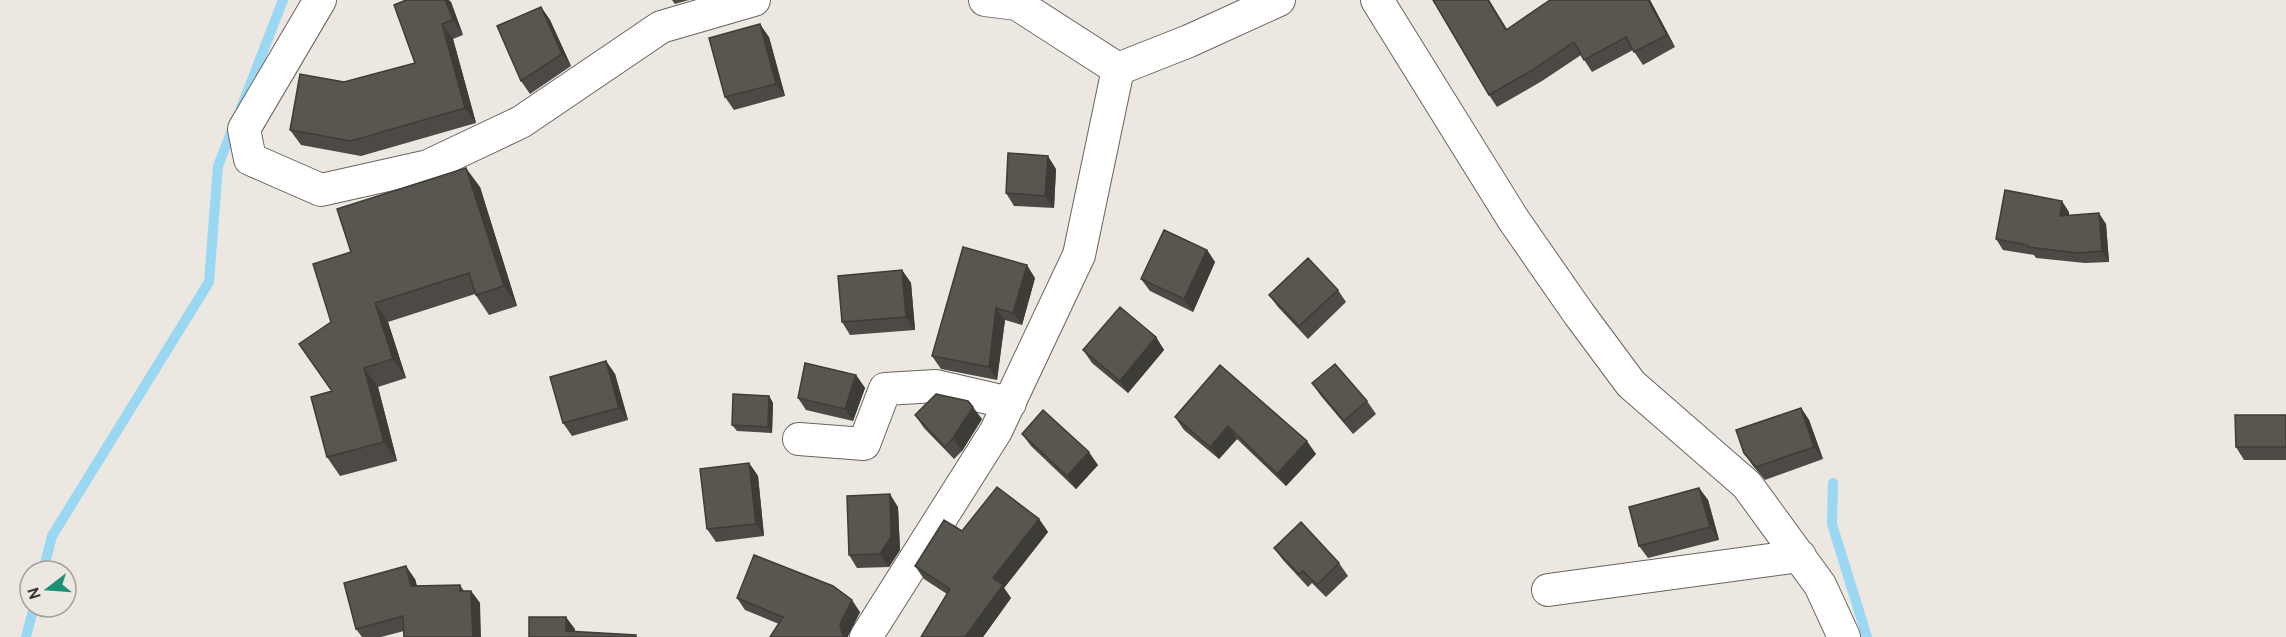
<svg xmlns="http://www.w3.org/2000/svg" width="2286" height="637" font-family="Overpass,sans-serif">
  <rect width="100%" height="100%" fill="#ece7e0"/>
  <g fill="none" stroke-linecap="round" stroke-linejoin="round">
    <!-- stream -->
    <path stroke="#99d7f3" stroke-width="10" d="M241,108L283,0
      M1833,483L1832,524L1867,637
      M43,571L52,536L209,282L218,166L234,125
      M26,637L34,607"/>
    <!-- minor casing -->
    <g stroke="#68645e" stroke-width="34">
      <path id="minor" d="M320,0L244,129L250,159L321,190L428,166L521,122L661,27L754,0
        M985,0L1017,4L1118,69
        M1377,0L1513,219L1579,314L1631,384L1747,485L1820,585L1844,637
        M799,439L864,444L885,389L936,386L1010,403
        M1548,590L1800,556
        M866,637L996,431L1079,255L1118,69L1189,41L1279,0"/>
    </g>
    <!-- minor -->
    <use href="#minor" stroke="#fff" stroke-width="32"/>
  </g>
  <!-- wall -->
  <path fill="#4d4944" d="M672,0H689L675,4Z
    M1433,0H1489L1507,29L1650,0L1675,47L1643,65L1633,50L1592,72L1581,55L1542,81L1497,107L1489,95Z
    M451,2L463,35L453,39L476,123L361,156L301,145L290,130L415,63Z
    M541,7L550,20L571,66L530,94L521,81Z
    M769,37L785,96L734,110L725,97Z
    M1056,169L1054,208L1014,206L1006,193Z
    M480,187L517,306L489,315L475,294L388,322L406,378L378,387L397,461L340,476L327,457L332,391L331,322L351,252Z
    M2069,212V215L2106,224L2109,262L2085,263L2036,258L2034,255L2003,250L1996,239Z
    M1207,250L1215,262L1193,312L1150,291L1141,279Z
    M902,270L911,283L915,330L850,335L842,322Z
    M1035,278L1022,325L1005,320L997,380L941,369L932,356Z
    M1338,290L1346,302L1308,339L1278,307L1269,295Z
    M1156,337L1164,350L1128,393L1092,363L1083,350Z
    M606,361L615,374L628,420L572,436L563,423Z
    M1220,365L1316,454L1286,486L1237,439L1219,459L1184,430L1175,417Z
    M856,375L865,388L853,421L806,410L798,398Z
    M1312,383L1367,401L1376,414L1353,434L1321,396Z
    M769,396L773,403L772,433L737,431L732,425Z
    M1801,408L1809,420L1823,459L1765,480L1753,466L1744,453Z
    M915,415L982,419L962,451L954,459L924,428Z
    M2286,415V460H2244L2236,447Z
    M1022,434L1098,465L1076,489L1031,446Z
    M749,463L758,476L764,536L716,542L707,529Z
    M1699,488L1708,500L1719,540L1648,558L1639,546Z
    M898,507L900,550L889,567L857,568L849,555Z
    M1039,519L1048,532L1004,588L1011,598L983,637H921L947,594L924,579L915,566L962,531Z
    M1274,548L1339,563L1348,576L1326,597L1312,583L1308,587L1283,560Z
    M415,579L417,586L460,585L464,591H471L480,603L404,631L381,637H362L356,629Z
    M737,598L860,612L848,636V637H770L779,624L745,610Z"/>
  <!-- shaded-wall -->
  <path fill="#3e3c37" d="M445,0H449L451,2L463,35L453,20Z
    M1488,0H1489L1514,42L1506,30Z
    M1648,0H1650L1675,47L1667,35Z
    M541,7L550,20L571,66L562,54Z
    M442,24L453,39L476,123L465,108Z
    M760,24L769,37L785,96L776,84Z
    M1048,156L1056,169L1054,208L1045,196Z
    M466,168L480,187L517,306L504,286Z
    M2062,201L2069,212L2068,227L2060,216Z
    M2099,213L2106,224L2109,262L2102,251Z
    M1207,250L1215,262L1193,312L1184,299Z
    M1027,265L1035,278L1022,325L1013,313Z
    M902,270L911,283L915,330L906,317Z
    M375,303L388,322L406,378L393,359Z
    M996,308L1005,320L997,380L989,367Z
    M1156,337L1164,350L1128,393L1120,381Z
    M606,361L615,374L628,420L619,408Z
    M364,368L378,387L397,461L384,442Z
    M856,375L865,388L853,421L845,409Z
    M769,396L773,403L772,433L768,427Z
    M973,407L982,419L962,451L953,438Z
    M1801,408L1809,420L1823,459L1814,447Z
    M1228,426L1237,439L1219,459L1210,447Z
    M1307,441L1316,454L1286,486L1277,474Z
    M1089,452L1098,465L1076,489L1067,476Z
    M749,463L758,476L764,536L756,524Z
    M1699,488L1708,500L1719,540L1710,527Z
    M890,494L898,507L900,550L889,567L880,554Z
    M1039,519L1048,532L1004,588L1011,598L983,637H965L993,578Z
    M406,566L415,579L420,598L411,586Z
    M471,591L480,603L481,637H473Z
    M852,600L860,612L848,636V637H844L842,634L840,624Z
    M566,617L575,629V637L566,631Z"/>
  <!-- building -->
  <path fill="#59554f" stroke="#3e3c37" stroke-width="1.5" d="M406,0H445L453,20L442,24L465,108L351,141L290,130L300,74L344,82L415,63L394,5Z
    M1433,0H1488L1506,30L1550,0H1648L1667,35L1634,52L1626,37L1584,60L1574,42L1534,69L1489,95Z
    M541,7L562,54L521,81L497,26Z
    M760,24L776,84L725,97L709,38Z
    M1008,153L1048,156L1045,196L1006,193Z
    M466,168L504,286L476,295L469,273L375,303L393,359L364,368L384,442L327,457L311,397L332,391L299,344L331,322L313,264L351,252L337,209Z
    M2005,190L2062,201L2060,216L2099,213L2102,251L2078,253L2028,247V245L1996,239Z
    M1164,230L1207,250L1184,299L1141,279Z
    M963,247L1027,265L1013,313L996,308L989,367L932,356Z
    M1308,258L1338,290L1299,326L1269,295Z
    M902,270L906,317L842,322L838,276Z
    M1120,307L1156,337L1120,381L1083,350Z
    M606,361L619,408L563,423L550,377Z
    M805,363L856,375L845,409L798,398Z
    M1335,364L1367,401L1344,421L1312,383Z
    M1220,365L1307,441L1277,474L1228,426L1210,447L1175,417Z
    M733,394L769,396L768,427L732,425Z
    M936,394L968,401L973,407L953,438L945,447L915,415Z
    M1801,408L1814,447L1756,467L1744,453L1736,430Z
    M1043,410L1089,452L1067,476L1022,434Z
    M2235,415H2286V447H2236Z
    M749,463L756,524L707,529L700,469Z
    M997,487L1039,519L993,578L1003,585L965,637H921L950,589L915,566L944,520L962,531Z
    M1699,488L1710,527L1639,546L1629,507Z
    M890,494L891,537L880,554L849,555L847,496Z
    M1301,522L1339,563L1317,585L1303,571L1299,574L1274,548Z
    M754,555L833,586L852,600L840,624L842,634L845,637H770L783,617L737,598Z
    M406,566L411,586L460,585V591H471L473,637H404L403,616L356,629L344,583Z
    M529,617H566V631L636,635V637H529Z"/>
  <!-- north arrow -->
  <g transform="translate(48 589) rotate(253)"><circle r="28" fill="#ece7e0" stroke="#a4a09b" stroke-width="1.5"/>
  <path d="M0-4.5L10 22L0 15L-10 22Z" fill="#1d9174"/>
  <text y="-9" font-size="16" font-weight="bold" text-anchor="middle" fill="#373533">N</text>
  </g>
</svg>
